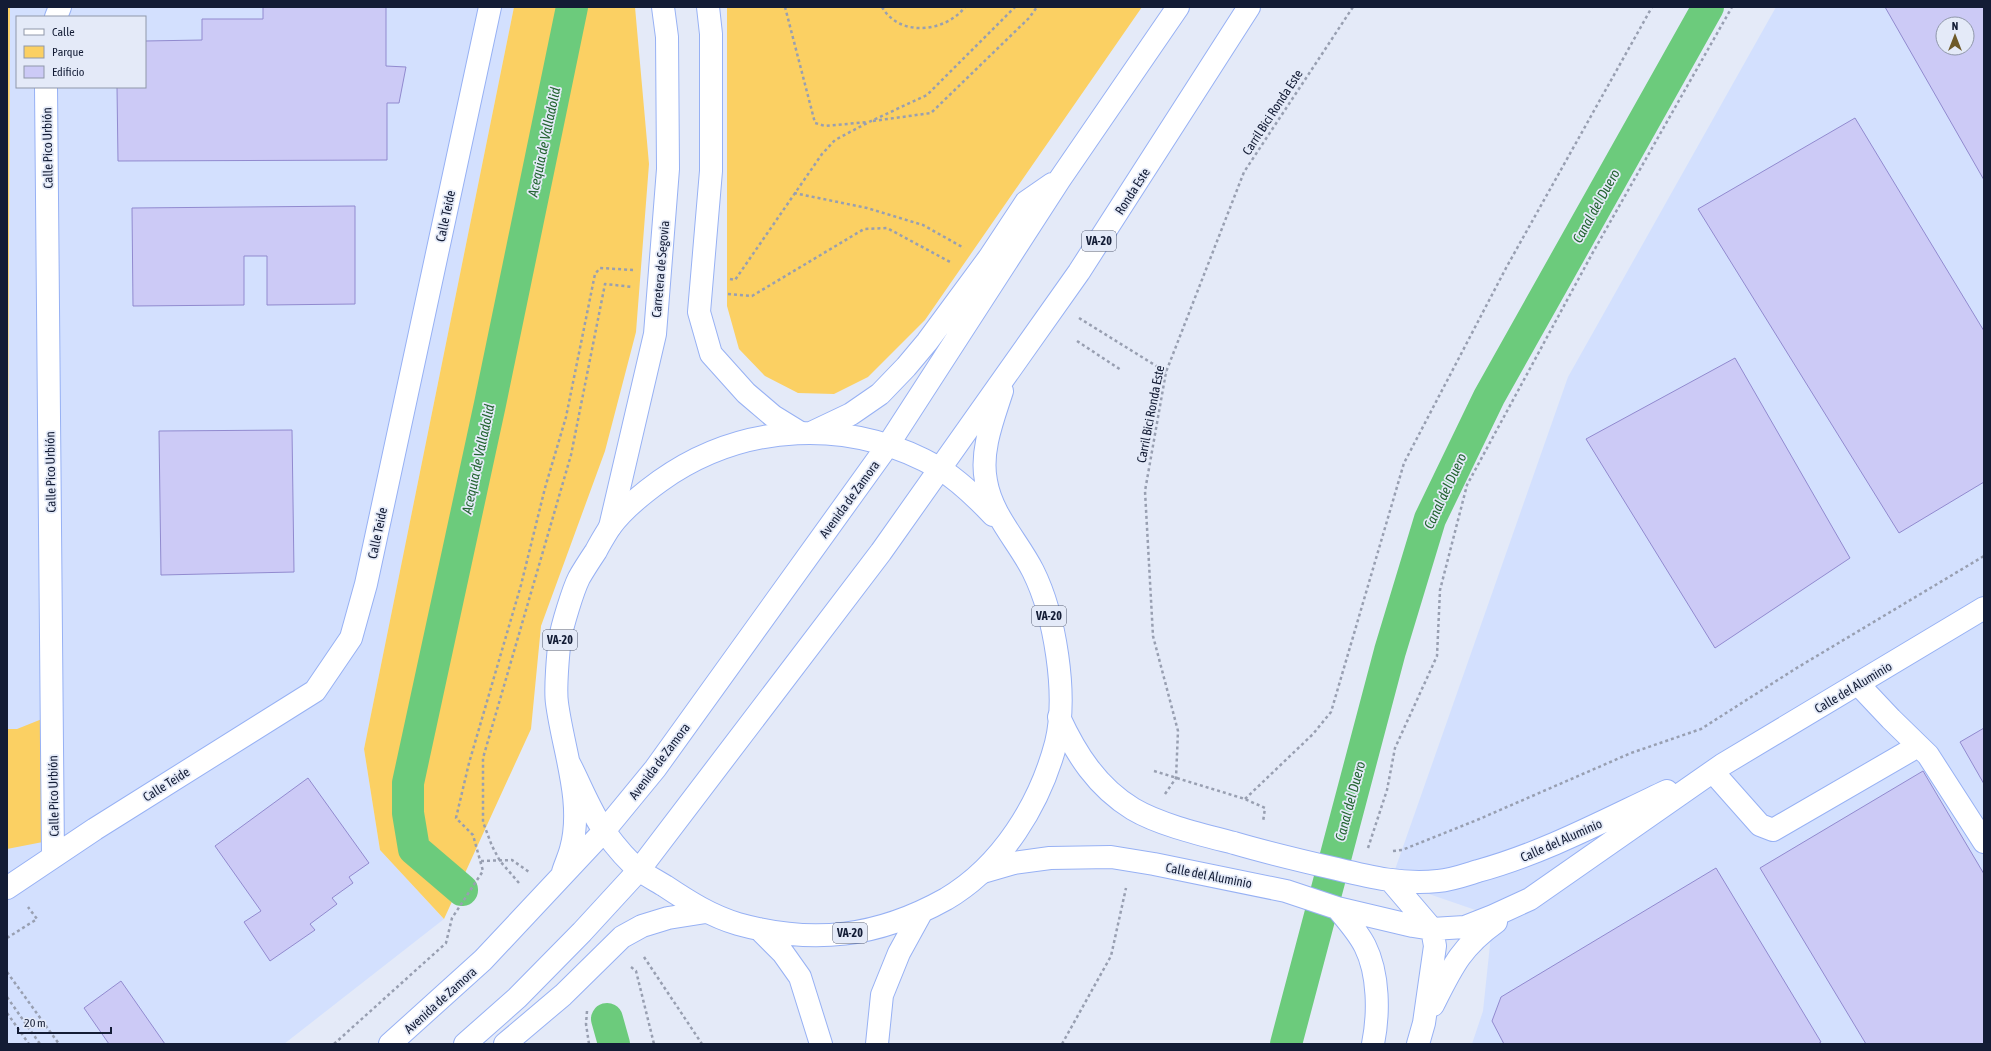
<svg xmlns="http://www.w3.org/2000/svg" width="1991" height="1051" font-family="'Asap Condensed',sans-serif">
  <rect width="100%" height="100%" fill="#e4eaf8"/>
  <!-- built -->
  <path fill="#d3e0fe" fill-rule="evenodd" d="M10,7H514L364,749L380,850L444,919L284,1044H7ZM17,17H145V87H17Z
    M1776,7H1984V1044H1472L1483,1011L1493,916L1391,881L1568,377ZM1943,24H1967V48H1943Z"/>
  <!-- green -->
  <path fill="#fbd063" d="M7,7H10L7,729H17L52,715L53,840L7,849Z
    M514,7H635L649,164L636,332L605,451L541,626L531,729L444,919L380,850L364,749Z
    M727,7H1142L925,320L868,377L834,394L798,393L765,376L739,349L727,306Z"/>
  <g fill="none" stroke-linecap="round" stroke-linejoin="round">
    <!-- canal -->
    <path stroke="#6ccb7c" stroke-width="32" d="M462,890L414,849L408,813V783L490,404L572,7
      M607,1019L614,1044
      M1286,1044L1390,651L1430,519L1489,397L1708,7"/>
  </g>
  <!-- building -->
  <path fill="#cccaf6" stroke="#918acf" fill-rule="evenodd" d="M263,7H386V66L406,67L399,103H387V160L118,161L117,87H145V41L202,40V19H263Z
    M1885,7H1984V180ZM1943,24H1967V48H1943Z
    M1855,118L1984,331V482L1899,533L1698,209Z
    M355,206V304L267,305V256H244V305L133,306L132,208Z
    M1735,358L1850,558L1715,648L1586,439Z
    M292,430L294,572L161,575L159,431Z
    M1984,728V784L1960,742Z
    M1923,771L1984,874V1044H1866L1760,868Z
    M308,778L369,863L349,877L353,883L332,898L337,904L310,924L315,930L270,961L244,922L261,911L215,846Z
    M1716,868L1821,1042L1818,1044H1504L1492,1021L1501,997Z
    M121,981L165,1044H109L84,1008Z"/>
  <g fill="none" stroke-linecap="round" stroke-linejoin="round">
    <!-- minor casing -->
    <g stroke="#97b1f4" stroke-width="24">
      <path id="minor" d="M56,17L60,7
        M46,87L53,857
        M1858,684L1891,719L1928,755L1984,842
        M1059,717C1076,754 1097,787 1133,809C1160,825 1203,835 1234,843C1268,853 1302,861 1337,869C1370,877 1403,885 1438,881C1451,880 1465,875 1478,871C1544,853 1605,820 1667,791
        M1713,772L1760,825L1773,830L1918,746
        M983,872L1014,863L1050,858L1111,857L1154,864L1286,891L1337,908L1413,926L1432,929L1465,927L1493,916L1530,899L1722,765L1984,608
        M1391,881L1432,929L1435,946L1424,1023L1418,1044
        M7,888L95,829L315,691L351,638L366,584L490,7
        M1337,908C1347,920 1358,932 1365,946C1379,974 1379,1014 1373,1044
        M1433,1005C1452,967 1461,947 1496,922"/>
    </g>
    <!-- major casing -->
    <g stroke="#97b1f4" stroke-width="24">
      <path id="major" d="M708,7L711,34V171L699,312L711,354L746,393L773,416L799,432
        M610,527L655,334L668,169L667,37L663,7"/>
    </g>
    <!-- highway casing -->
    <g stroke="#97b1f4" stroke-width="24">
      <path id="highway" d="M813,432L851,414L880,394L906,367L927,342L989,258L1026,202L1052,184
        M569,763C580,784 591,813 605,832C613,843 628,861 639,870C647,876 657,881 665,886C689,902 711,916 738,924C813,945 878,937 946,899C1002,866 1040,804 1056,743C1068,695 1055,615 1033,571C1018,541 992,516 986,481C980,451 993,419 1002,391
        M563,872C565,865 569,857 571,849C584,802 563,750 557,703C555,690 558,653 560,639C562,626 573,590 579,578C584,569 590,560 596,551C600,543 605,535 610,527C623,509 642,494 660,481C743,422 850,417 939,468C959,481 977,498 993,515
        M759,929L783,953L800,977L821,1044
        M390,1044L483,960L604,831L655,769L888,445L1060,179L1178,7
        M465,1044L517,998L582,932L639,870L881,552L1079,272L1249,7
        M505,1044L563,995L622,937L642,926L668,918L706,912
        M877,1044L882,995L899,953L921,913"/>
    </g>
    <!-- path -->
    <path stroke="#989fb1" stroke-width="2.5" stroke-dasharray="3 3" stroke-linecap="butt" d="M785,7L815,123L825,126L868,122
      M882,7C900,38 946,32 965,7
      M873,121L931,113L1029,18L1037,7
      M794,193L867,208L923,225L964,248
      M730,279L735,280L822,154L835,140L869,122L927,95L1015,7
      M728,294L752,296L864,229L887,228L952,263
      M1079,318L1166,372
      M1077,341L1121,370
      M1154,771L1245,799L1265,808L1263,822
      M1165,794L1176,778L1178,731L1153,636L1145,491L1166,372L1244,172L1353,7
      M1245,799L1313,734L1331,712L1404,463L1506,268L1652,7
      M1368,848L1387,790L1395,748L1437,656L1440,590L1467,485L1592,254L1732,7
      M1393,851L1402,850L1477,820L1631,753L1701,729L1795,669L1984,556
      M481,861L512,860L529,872
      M519,883L500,861L492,846L483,822V758L571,455L605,284L633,287
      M7,938L37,919L28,907
      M644,957L702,1044
      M631,967L636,971L654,1044
      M7,972L59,1044
      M7,997L40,1044
      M587,1011L586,1024L589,1044
      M7,1013L29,1044
      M334,1044L446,943L452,918L483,871L473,835L456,818L469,763L521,585L545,488L566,417L595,274L600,268L633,270
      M1062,1044L1111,956L1126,888"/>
    <!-- minor -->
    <use href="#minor" stroke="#fff" stroke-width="22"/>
    <!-- major -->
    <use href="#major" stroke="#fff" stroke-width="22"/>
    <!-- highway -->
    <use href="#highway" stroke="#fff" stroke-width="22"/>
  </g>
  <g text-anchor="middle" stroke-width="3.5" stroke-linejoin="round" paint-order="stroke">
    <!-- shield labels -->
    <g fill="#e4eaf8" stroke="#525a70" stroke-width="1">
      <rect x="1082" y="231" width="34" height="20" rx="3"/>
      <rect x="1032" y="606" width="34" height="20" rx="3"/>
      <rect x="543" y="630" width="34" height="20" rx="3"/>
      <rect x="833" y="923" width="34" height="20" rx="3"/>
    </g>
    <g font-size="12" font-weight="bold" fill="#131c35">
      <text x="1099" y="245">VA-20</text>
      <text x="1049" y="620">VA-20</text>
      <text x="560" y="644">VA-20</text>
      <text x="850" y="937">VA-20</text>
    </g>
    <!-- street labels -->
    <g font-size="13" fill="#131c35" stroke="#e4eaf8">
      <text transform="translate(1272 112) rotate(-57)" y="5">Carril Bici Ronda Este</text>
      <text transform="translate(47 148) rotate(-91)" y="5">Calle Pico Urbión</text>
      <text transform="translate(1132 191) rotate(-57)" y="5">Ronda Este</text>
      <text transform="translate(445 216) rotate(-78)" y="5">Calle Teide</text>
      <text transform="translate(660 269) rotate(-85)" y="5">Carretera de Segovia</text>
      <text transform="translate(1150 414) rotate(-79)" y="5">Carril Bici Ronda Este</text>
      <text transform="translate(50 472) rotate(-91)" y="5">Calle Pico Urbión</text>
      <text transform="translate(849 499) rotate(-54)" y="5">Avenida de Zamora</text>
      <text transform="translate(377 533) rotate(-78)" y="5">Calle Teide</text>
      <text transform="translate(1853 687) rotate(-31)" y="5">Calle del Aluminio</text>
      <text transform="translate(659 761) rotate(-53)" y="5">Avenida de Zamora</text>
      <text transform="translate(166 784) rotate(-32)" y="5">Calle Teide</text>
      <text transform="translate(53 796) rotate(-91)" y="5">Calle Pico Urbión</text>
      <text transform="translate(1561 840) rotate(-24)" y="5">Calle del Aluminio</text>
      <text transform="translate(1209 875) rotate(11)" y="5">Calle del Aluminio</text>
      <text transform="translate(440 1000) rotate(-42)" y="5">Avenida de Zamora</text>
    </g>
    <!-- water labels -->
    <g font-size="14" font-style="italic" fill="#246431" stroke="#e4eaf8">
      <text transform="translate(544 142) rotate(-78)" y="5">Acequia de Valladolid</text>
      <text transform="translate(1596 206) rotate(-61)" y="5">Canal del Duero</text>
      <text transform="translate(478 459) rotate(-78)" y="5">Acequia de Valladolid</text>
      <text transform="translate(1445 491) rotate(-65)" y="5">Canal del Duero</text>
      <text transform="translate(1350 801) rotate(-75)" y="5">Canal del Duero</text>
    </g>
  </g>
  <!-- border -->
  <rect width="1991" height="1051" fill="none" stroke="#131c35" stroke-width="16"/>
  <!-- legend -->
  <rect x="16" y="16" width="130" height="72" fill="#e4eaf8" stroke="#9098aa"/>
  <rect x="24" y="29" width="20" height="6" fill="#ffffff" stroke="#9098aa"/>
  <text x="52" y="36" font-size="12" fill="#131c35">Calle</text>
  <rect x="24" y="46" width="20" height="12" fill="#fbd063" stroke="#9098aa"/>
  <text x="52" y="56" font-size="12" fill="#131c35">Parque</text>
  <rect x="24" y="66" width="20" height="12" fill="#cccaf6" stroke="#9098aa"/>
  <text x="52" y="76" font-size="12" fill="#131c35">Edificio</text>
  <!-- north arrow -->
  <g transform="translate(1955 36)"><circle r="19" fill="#e4eaf8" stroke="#9098aa"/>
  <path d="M0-3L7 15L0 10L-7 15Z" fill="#6e5a29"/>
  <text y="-6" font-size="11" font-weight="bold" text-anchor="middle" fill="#131c35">N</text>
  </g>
  <!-- scale -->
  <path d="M18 1027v6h93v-6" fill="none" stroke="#131c35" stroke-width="2"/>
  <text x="24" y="1027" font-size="12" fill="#131c35" stroke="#e4eaf8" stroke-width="3" paint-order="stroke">20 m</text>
</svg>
